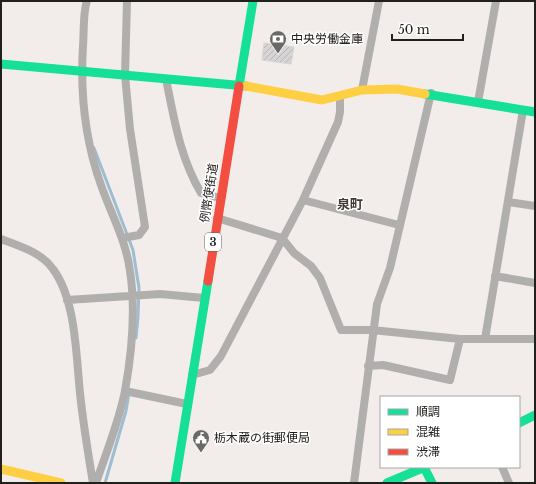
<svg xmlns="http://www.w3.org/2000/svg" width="536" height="484" font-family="'Libre Baskerville','Noto Sans JP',serif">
  <defs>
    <pattern id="building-hatch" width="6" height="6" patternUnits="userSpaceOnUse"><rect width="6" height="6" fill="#d6d4d4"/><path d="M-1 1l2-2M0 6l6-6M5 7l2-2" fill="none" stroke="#b7b6b6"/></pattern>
  </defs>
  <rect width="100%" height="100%" fill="#f2edea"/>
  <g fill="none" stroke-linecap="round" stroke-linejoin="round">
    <!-- stream -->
    <path stroke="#9ebdd2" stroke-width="3" d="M94,148L133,250L139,288L138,317L136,338
      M105,483L126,411L129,393"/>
  </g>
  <!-- building -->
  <path fill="url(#building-hatch)" stroke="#d6d4d3" d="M264,43L294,47L291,64L262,60Z"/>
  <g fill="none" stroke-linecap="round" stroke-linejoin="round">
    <!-- street -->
    <path stroke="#b1aeae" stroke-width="8" d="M87,1C83,11 84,34 83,46C80,94 85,140 101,185C111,214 126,240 130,271C136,310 132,352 125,391C119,422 106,453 96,483
      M166,79C174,118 180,158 201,193L220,198
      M362,90L379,1
      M478,102L496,1
      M303,200L399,225
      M508,202L535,206
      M217,218L282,238L294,253L311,266L320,278L341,330H372L460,339H535
      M123,238L139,235L145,227L130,129L125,75L127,1
      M1,239C19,246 41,252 53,269C76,300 76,355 80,393C83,423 88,453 93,483
      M495,276L535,283
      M67,300L160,294L204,298
      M485,339L523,110
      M368,366L383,365L450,380L460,339
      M192,375L210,370L221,356L303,200L338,122L340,112V96
      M125,391L187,404
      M502,467L509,483
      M354,483L377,304L390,268L431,93"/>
    <!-- fast -->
    <path stroke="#16e098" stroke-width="9" d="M1,64L246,86
      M239,86L253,1
      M425,94L535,112
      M519,423L535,415
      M424,467L432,483
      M175,483L208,281
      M387,483L425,467"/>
    <!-- slow -->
    <path stroke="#ffcf43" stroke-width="9" d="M246,86L322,100L362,90L397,89L425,94
      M1,469L61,483"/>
    <!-- jam -->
    <path stroke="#f24e42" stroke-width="9" d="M208,281L239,86"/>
  </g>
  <!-- icons -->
  <defs>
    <g id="bank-pin" transform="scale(0.9)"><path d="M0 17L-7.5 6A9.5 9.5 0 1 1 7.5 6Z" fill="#6b6865" stroke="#fff"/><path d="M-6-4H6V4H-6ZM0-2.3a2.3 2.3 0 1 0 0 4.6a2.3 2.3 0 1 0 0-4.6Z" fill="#fff"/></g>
    <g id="civic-pin" transform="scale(0.9)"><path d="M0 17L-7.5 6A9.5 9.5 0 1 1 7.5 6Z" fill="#6b6865" stroke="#fff"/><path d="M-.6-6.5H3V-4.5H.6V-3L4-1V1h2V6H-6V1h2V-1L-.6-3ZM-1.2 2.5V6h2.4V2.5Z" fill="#fff"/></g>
  </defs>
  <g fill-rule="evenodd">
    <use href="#bank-pin" x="278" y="39"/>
    <use href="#civic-pin" x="201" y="438"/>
  </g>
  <g text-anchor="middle" stroke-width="3" stroke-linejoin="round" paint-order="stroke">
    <!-- shield labels -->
    <rect fill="#fff" stroke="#646361" stroke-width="1" x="205" y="233" width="16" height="18" rx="3"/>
    <g font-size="11" font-weight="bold" fill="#22201d">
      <text x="213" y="246">3</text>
    </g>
    <!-- poi labels -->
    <g font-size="12" fill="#22201d" stroke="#fff" text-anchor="start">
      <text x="291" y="43">中央労働金庫</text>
      <text x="214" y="442">栃木蔵の街郵便局</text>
    </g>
    <!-- street labels -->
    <g font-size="12" fill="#22201d" stroke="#fff">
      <text transform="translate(209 193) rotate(-81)" y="4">例幣使街道</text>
    </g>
    <!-- neighbourhood labels -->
    <g font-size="13" font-weight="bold" fill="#413b35" stroke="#fff">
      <text x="350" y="209">泉町</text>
    </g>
  </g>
  <!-- border -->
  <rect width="536" height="484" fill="none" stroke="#22201d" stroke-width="4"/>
  <!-- legend -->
  <rect x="380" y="396" width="140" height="72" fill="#ffffff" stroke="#a7a6a5"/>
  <rect x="388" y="409" width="20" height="6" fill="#16e098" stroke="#a7a6a5"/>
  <text x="416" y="416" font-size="12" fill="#22201d">順調</text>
  <rect x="388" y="429" width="20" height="6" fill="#ffcf43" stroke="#a7a6a5"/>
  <text x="416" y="436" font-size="12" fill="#22201d">混雑</text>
  <rect x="388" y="449" width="20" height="6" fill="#f24e42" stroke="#a7a6a5"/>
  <text x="416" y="456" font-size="12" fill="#22201d">渋滞</text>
  <!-- scale -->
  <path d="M392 34v6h71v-6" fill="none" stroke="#22201d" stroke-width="2"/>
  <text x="398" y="34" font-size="12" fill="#22201d" stroke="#ffffff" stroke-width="3" paint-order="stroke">50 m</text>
</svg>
